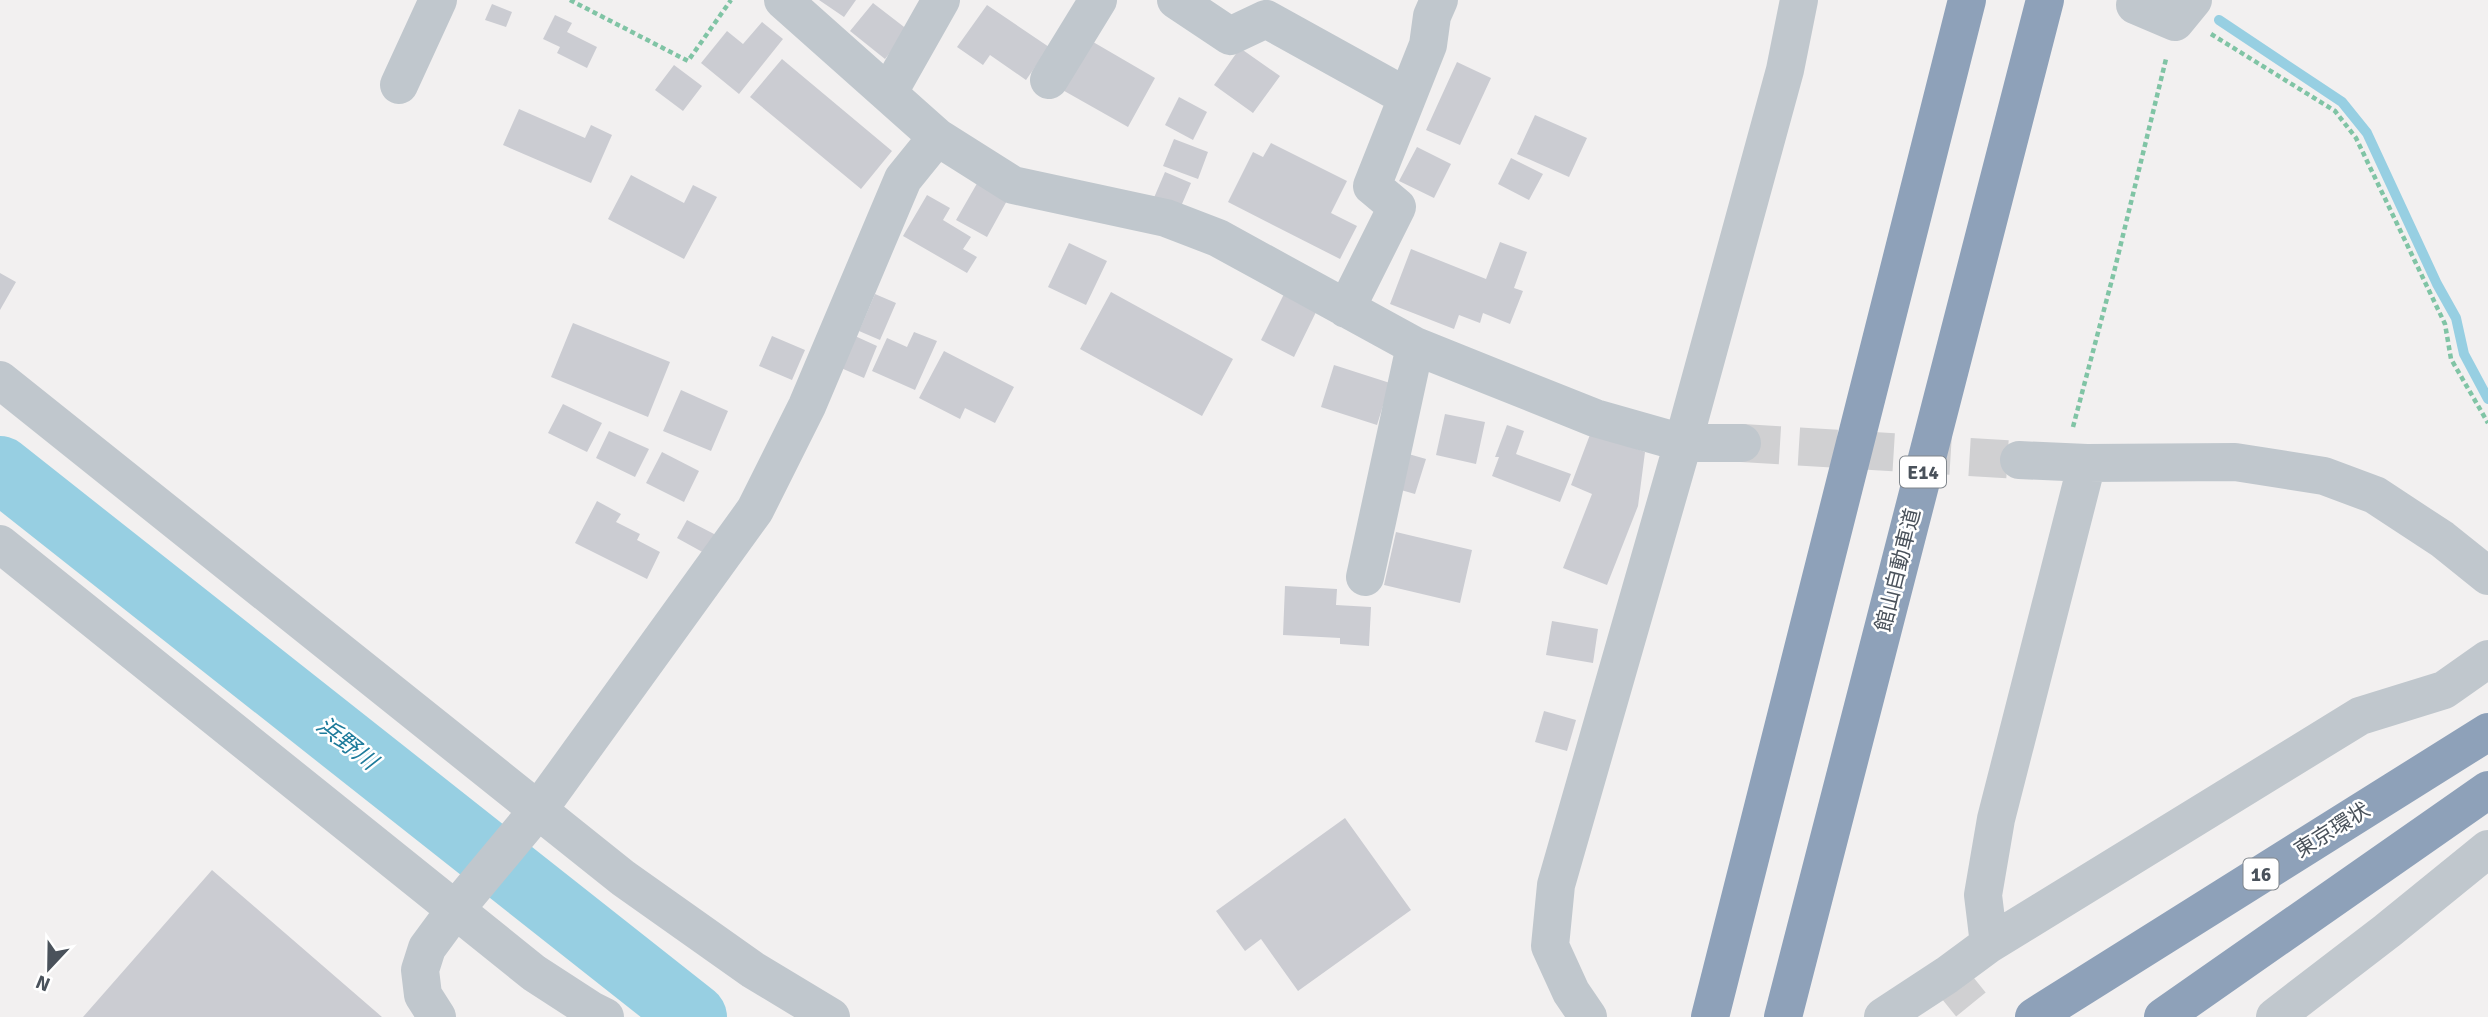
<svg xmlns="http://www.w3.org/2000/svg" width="2488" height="1017" font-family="Signika,'Noto Sans JP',sans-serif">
  <rect width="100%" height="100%" fill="#f2f0f0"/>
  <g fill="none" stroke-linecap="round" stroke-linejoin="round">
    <!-- stream -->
    <path stroke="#97cfe2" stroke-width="10" d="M2219,20L2342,102L2367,133L2437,284L2456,318L2464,354L2488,399"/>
    <!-- river -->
    <path stroke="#97cfe2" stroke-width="66" d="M0,469L694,1017"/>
  </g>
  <!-- building -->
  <path fill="#cbccd2" d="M819,0H856L844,17Z
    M873,3L908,30L885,59L850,31Z
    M492,4L512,12L506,27L485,20Z
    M987,5L1049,47L1026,80L990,55L983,65L957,47Z
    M555,15L572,23L567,32L597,47L587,68L557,53L560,47L543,39Z
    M762,22L783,39L739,94L701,63L727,31L743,44Z
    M1088,39L1155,78L1128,127L1059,88Z
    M1240,48L1280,76L1253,113L1214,85Z
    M782,59L892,151L861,189L750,97Z
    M1457,62L1491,78L1460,145L1426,130Z
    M674,65L702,86L683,111L655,90Z
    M1179,97L1207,112L1193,140L1165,125Z
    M519,109L585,138L591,125L612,135L591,183L503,145Z
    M1535,115L1587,138L1569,177L1517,154Z
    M1174,139L1208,152L1198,179L1163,166Z
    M1271,143L1347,181L1331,213L1357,226L1340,259L1228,202L1253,152L1263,157Z
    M1417,147L1451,164L1434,198L1399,181Z
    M1511,158L1543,174L1529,200L1498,184Z
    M1165,172L1191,183L1179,211L1153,200Z
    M631,175L684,203L693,185L717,197L684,259L608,219Z
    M979,180L1009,197L987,237L956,220Z
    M927,195L950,208L943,220L971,237L963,249L977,257L967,273L903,236Z
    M1500,242L1527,252L1514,288L1523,291L1510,324L1483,313L1480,323L1459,315L1454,329L1390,304L1411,249L1486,279Z
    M1069,243L1107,261L1086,305L1048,287Z
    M0,273L16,282L0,310Z
    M1111,292L1233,359L1202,416L1080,349Z
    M875,294L896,303L880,340L859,331Z
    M1284,294L1317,310L1294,357L1261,340Z
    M573,323L670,362L648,417L551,377Z
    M914,332L937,341L915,390L872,371L887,338L907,347Z
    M772,336L805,350L792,380L759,366Z
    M855,336L877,346L864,378L841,368Z
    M944,351L1014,387L995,423L965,408L960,419L919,398Z
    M1334,365L1390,383L1377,425L1321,407Z
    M681,390L728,411L711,451L663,431Z
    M563,404L602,423L587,452L548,433Z
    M1445,414L1485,422L1476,464L1436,455Z
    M1507,425L1524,431L1516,454L1571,474L1560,502L1492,476L1499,457H1495Z
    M609,431L649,449L635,477L596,458Z
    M1591,432L1645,452L1638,506L1607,585L1563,568L1592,494L1571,485Z
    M662,452L699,471L684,502L646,483Z
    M1405,453L1426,459L1415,494L1394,488Z
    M597,501L621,514L616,522L640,534L637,540L660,552L647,579L575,543Z
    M687,520L716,535L706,554L677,538Z
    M1396,532L1472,550L1460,603L1384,585Z
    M1285,586L1337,589L1336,605L1371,607L1369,646L1340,644V638L1283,635Z
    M1552,621L1598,629L1593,663L1546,655Z
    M1544,711L1576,720L1567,751L1535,742Z
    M1345,818L1411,910L1298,991L1261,939L1245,951L1216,911Z
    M212,870L382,1017H83Z"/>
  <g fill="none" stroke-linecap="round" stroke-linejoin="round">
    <!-- minor-tunnel -->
    <path stroke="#d0d0d2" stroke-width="38" stroke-dasharray="38 19" stroke-linecap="butt" d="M1742,443L2019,460
      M1947,975L1981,1017"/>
    <!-- path -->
    <path stroke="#80c4a5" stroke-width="4.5" stroke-dasharray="5 3.5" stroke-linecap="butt" d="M570,0L688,61L731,0
      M2211,34L2335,111L2356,138L2445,324L2451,359L2488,423
      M2073,427L2114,272L2166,59"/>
    <!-- minor -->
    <path stroke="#c0c7cd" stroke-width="38" d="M783,0L937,137L1013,185L1166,218L1218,238L1415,346L1595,418L1683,443H1742
      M1176,0L1230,36L1266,19L1407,97
      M2135,5L2175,22L2193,0
      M1049,80L1098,0
      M399,85L438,0
      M889,92L941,0
      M1346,309L1397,207L1372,186L1428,45L1432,16L1439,0
      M0,380L623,878L753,970L831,1017
      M2019,460L2087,463L2235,462L2324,476L2375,495L2442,539L2488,576
      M0,544L534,973L591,1010L605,1017
      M1365,577L1415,346
      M1989,944L1983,895L1996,819L2087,463
      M437,1017L423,995L420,970L427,948L455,910L539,809L755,510L807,406L903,179L937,137
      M1588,1017L1571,992L1550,946L1556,885L1683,443L1785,70L1799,0
      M1883,1017L1947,975L1989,944L2360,716L2444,690L2488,659
      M2275,1017L2387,931L2488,849"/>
    <!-- highway -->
    <path stroke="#8ea1b9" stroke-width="38" d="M1710,1017L1967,0
      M1783,1017L2045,0
      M2034,1017L2488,732
      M2163,1017L2488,790"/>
  </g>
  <g text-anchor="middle" stroke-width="5" stroke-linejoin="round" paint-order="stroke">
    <!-- shield labels -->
    <g fill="#fff" stroke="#80868c" stroke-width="2">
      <rect x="1900" y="456.5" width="46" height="31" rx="5"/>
      <rect x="2243.5" y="858.5" width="35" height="31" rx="5"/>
    </g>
    <g font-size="19" font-weight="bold" fill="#4a525b">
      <text x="1923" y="479">E14</text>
      <text x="2261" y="881">16</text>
    </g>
    <!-- street labels -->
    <g font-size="21" fill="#4a525b" stroke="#fff">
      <text transform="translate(1898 570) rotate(-76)" y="7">館山自動車道</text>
      <text transform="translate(2332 830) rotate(-32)" y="7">東京環状</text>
    </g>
    <!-- water labels -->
    <g font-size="23" font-style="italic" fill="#1e7b9b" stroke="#fff">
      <text transform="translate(347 743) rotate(38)" y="8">浜野川</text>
    </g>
  </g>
  <!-- north arrow -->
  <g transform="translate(49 968) rotate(202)" stroke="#ffffff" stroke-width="5" paint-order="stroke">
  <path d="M0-5L12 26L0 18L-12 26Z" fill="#4a525b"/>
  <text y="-10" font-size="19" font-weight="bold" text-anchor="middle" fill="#4a525b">N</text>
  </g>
</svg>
